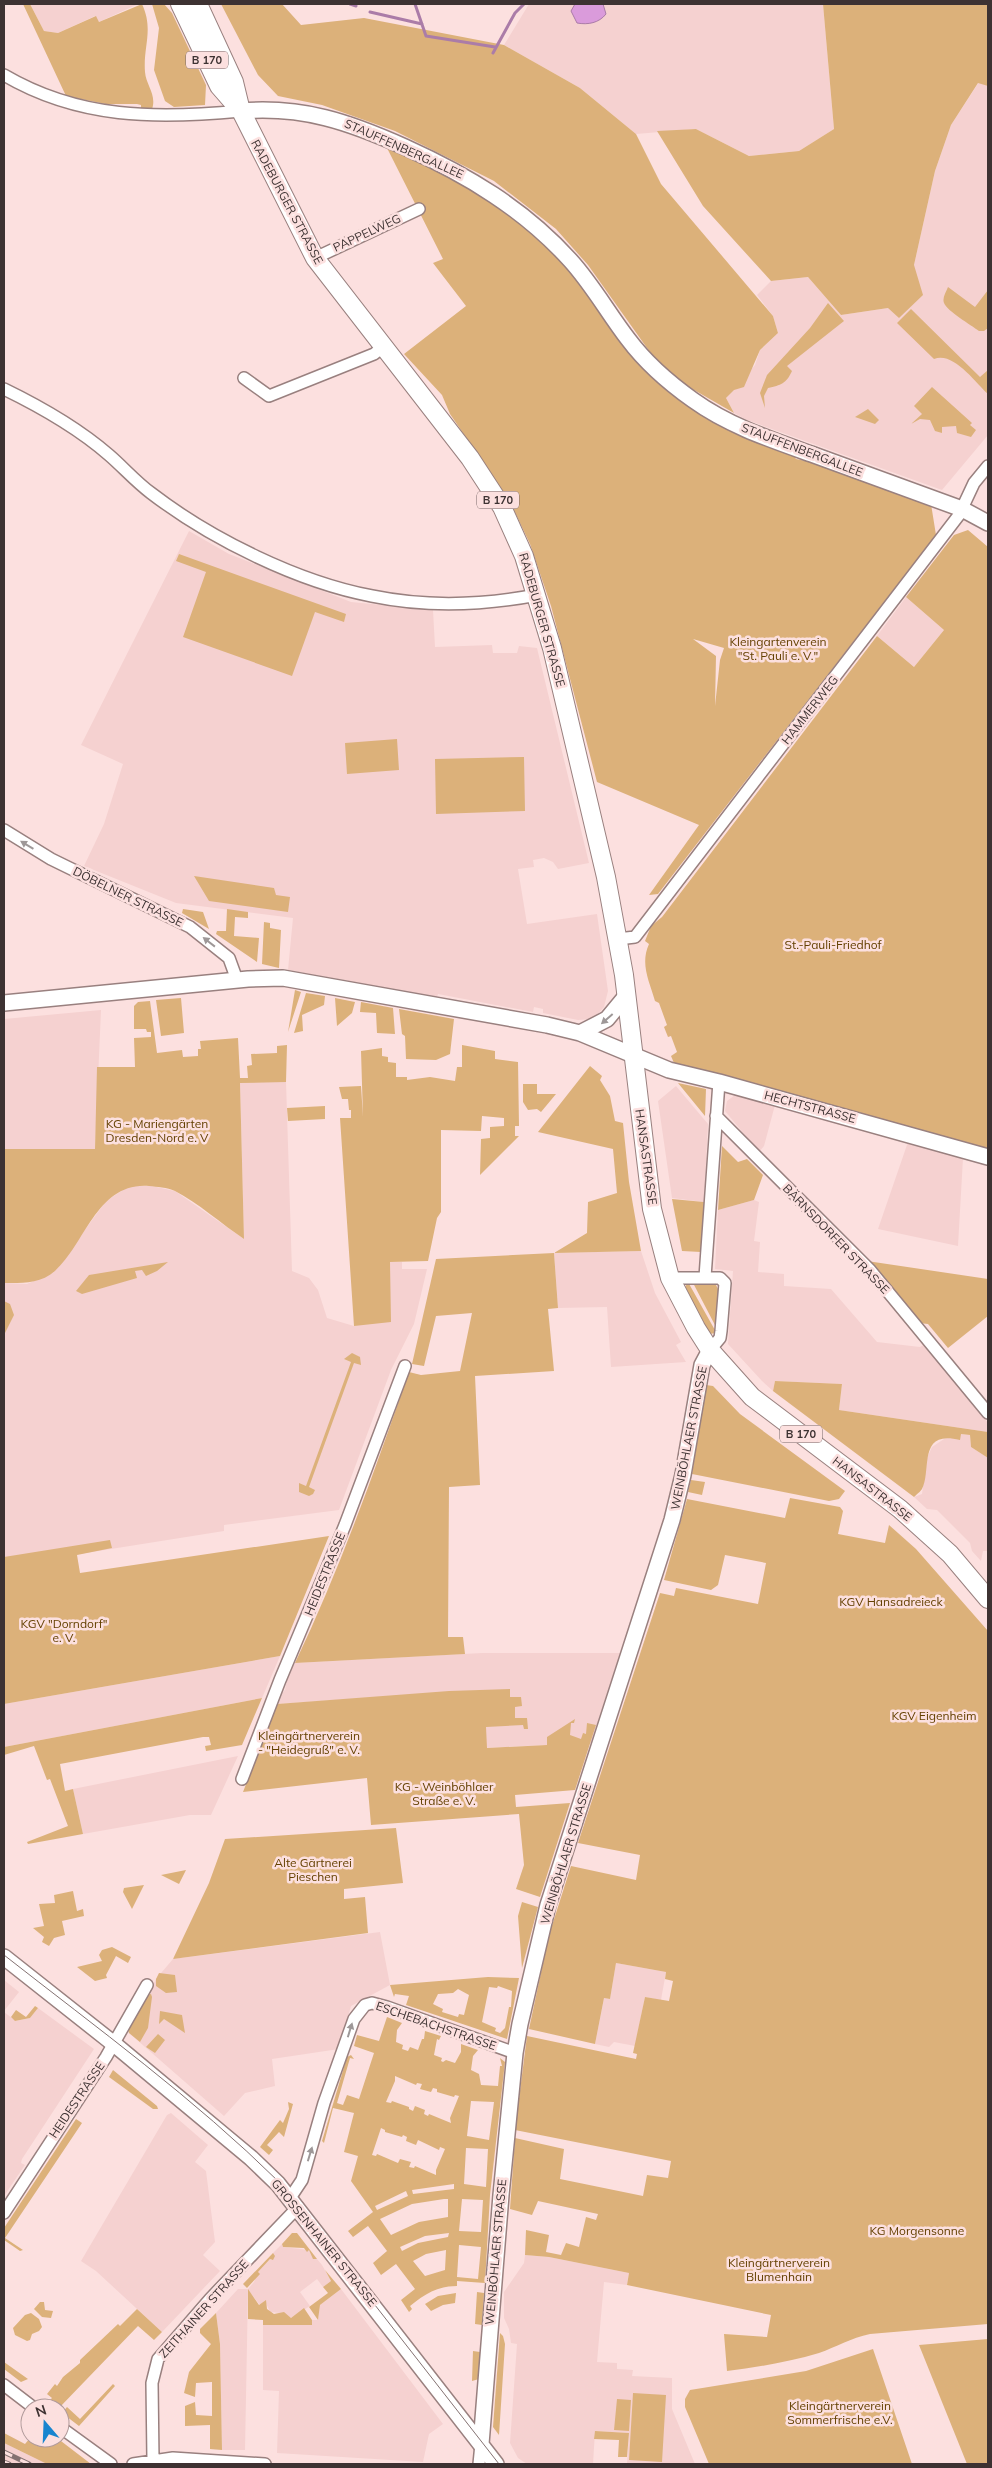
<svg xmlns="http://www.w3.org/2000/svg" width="992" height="2468" font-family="Mulish,sans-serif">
  <rect width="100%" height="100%" fill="#fce0df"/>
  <!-- built -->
  <path fill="#f5d1d0" d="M30,4H138L99,22L95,16L58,33L44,31Z
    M529,4H823L834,129L799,151L749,156L696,129L636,134L580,88L504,45Z
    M979,82L988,86V435L942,490L747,420L734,413L726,398L755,365L760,350L778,333L773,316L757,295L771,281L808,277L841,315L888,308L914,265L935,171L951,125Z
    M189,531L229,554L351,602L433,610L435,647L492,645L493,653H517L519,646L537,648L589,863L558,869L553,862L544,858L533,860L534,867L518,869L527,924L597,914L608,991L604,1007L596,1016L591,1019L578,1020L543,1013V1009L534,1007L533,1012L438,994L437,997L288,970L293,918L176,903L84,866L104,824L123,764L81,745Z
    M906,597L944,630L914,667L877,636Z
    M101,1010L95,1149H4V1019Z
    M240,1082H286L292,1271L309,1278L318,1290L327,1318L354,1326L390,1262H402V1269H427L414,1324L391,1370L339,1510L224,1525V1531L4,1566V1283L27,1284L54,1272L106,1201L126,1188L134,1186H152L175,1191L244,1239Z
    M676,1086L708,1124L704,1202L672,1198L658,1101Z
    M735,1095L775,1105L764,1146L759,1152L725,1111L727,1101Z
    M908,1142L963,1158L958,1246L878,1229Z
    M754,1200L759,1202L754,1241L760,1242L758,1272L784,1274V1286L831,1289L877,1342L920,1347L925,1344L988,1423V1432L839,1410L842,1384L775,1381L773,1391L762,1381L728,1344L733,1271L715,1269L718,1210Z
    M641,1251L655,1293L681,1342L676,1345L686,1362L611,1367L607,1307L558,1308L554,1253Z
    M961,1434L970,1435L971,1447L988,1458V1551H983L981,1561L972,1551L970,1543L937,1510L927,1509L914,1497L922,1494L927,1458L932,1447L944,1439Z
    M482,1653H620L591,1743L483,1748V1690L277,1704L280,1695L285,1690L288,1674L295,1663Z
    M280,1656L262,1698L4,1747V1704Z
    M238,1756L211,1815H190L83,1834L73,1789Z
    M380,1932L390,1985L351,2006L339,2049L272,2059L275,2086L245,2093L224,2116L129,2033L156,1979L173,1959Z
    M616,1963L666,1972L661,2000L645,1997L635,2046L614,2042L609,2047L595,2044L604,1998L610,1999Z
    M4,1980L19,1992L4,2011Z
    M38,2008L94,2049L22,2159L21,2163L25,2165L4,2196V2012L16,2021L30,2018Z
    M171,2113L208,2145L195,2162L206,2171L215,2242L203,2255L220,2271L162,2332L96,2271L81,2261L167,2115Z
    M282,2244L283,2247L309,2250L314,2259H317L322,2265L331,2281L323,2287L317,2279L300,2292L310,2306L291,2318L280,2313L270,2312L265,2301L260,2305L248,2290L245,2450H222L220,2344L216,2313L238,2289H248L254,2282L258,2272L270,2259L272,2260L273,2253Z
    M525,2255L549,2257L629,2273L627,2285L604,2282L597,2362L617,2363V2369L633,2370L632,2376L672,2378V2409L695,2464H627L629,2433L595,2431L593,2464H527L518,2458L510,2443L517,2344L511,2343L509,2329L504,2318V2292L524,2263Z
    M341,2289L443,2424L429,2434L423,2462L277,2453L279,2391L263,2390V2320H318L320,2305Z
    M4,2443L47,2464H4Z"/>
  <!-- green -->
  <path fill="#dcb17a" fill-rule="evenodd" d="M23,4H30L44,31L58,33L96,16L99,22L142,4C154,30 143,46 145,72C146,85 157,95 152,109H141V105L137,104H106L66,96Z
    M152,4H164L172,13L206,85L205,105L174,107L165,101L154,70L159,28Z
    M221,4H282L301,25L364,18L504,45L580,88L636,134L661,184L773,316L778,333L760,350L744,387L734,390L726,398L734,413L682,383L652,355L588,265L556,229L494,181L395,131L322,105L278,96L258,75Z
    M823,4H988V86L978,83L951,125L935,171L914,265L923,295L899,318L888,308L841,315L808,277L771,281L703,206L657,131L696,129L749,156L799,151L834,129Z
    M386,146C413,159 442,171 468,186C502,205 544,241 570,270C589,292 602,319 620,342C668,405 722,429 794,456L796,459L811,462L931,504L936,535L658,894L649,895L699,825L597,782L551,606L530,544L510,502L450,414L442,395L404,354L466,306L433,263L443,259ZM693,639L724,648L720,660L715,706L716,656Z
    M948,287L975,307L988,290V328L984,331H979C971,325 947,311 944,303C942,298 946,292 948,287Z
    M828,303L844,321L787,366L792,371C786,384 781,385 768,388L764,396L765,408L760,393L767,375L810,328Z
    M911,309L980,377L988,370V394C975,382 953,351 934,359L897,323Z
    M932,387L972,423L970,425L976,430L971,437L957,433L956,426L942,427V433L935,431L930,420L920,419L911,424L922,414L914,406Z
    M868,409L879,420L875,424L855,417Z
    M968,530L988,547V1149L674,1063L671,1056L677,1052L671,1036L668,1037L664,1027L667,1025L659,1003L655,1001C649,980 640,964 649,944L645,941L651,926L662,917L877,636L914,667L944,630L906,597L954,535Z
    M179,554L346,614L344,622L315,612L292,676L183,637L206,572L176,561Z
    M397,739L399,770L347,774L345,743Z
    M524,757L525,811L436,814L435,759Z
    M194,876L274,888L276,895L290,897L288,912L209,901Z
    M183,909L203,912L209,929L182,913Z
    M227,909L248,912V918L235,917L234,936L259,938L257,962L216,934L217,931H226Z
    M264,922L270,923V928L281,930L279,968L262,964Z
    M295,990L301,992L288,1032Z
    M306,993L325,996L324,1005L302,1015L303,1031L294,1033Z
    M181,998L184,1033L161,1036L156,1000Z
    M335,998L355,1002L352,1013L337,1026Z
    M150,1001L157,1053L182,1050L183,1057L198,1056V1049H201L200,1041L238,1038L240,1078H248L247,1066L252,1065L251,1054L277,1053V1046L287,1045L286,1082L240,1083L244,1239C223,1225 197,1202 175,1191C167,1187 157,1187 149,1186C97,1182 86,1243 55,1271C40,1284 22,1283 4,1283V1149H95L97,1067H135L134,1038L151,1037V1032H147L146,1029H134V1006L138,1002Z
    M361,1002L393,1008L395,1034L377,1033L376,1013L360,1012Z
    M399,1009L454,1019L450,1054L436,1060L406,1059L405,1036L402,1034Z
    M462,1045L495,1051V1059L518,1062L519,1126H515V1136H519L480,1175L481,1139L490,1138V1127L504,1126V1118L482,1116L481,1131L441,1130V1212L437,1218L428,1261L390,1262L391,1322L354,1326L340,1118H351V1110H349L348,1099H342L339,1087L361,1086L363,1117L361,1051L382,1048V1056L388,1057V1062L396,1063V1077H407V1080L430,1077L455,1081L457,1067H462Z
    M590,1066L602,1076L600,1080L610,1096L615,1121L623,1123L629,1182L641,1251L554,1253L558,1308L548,1309L554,1371L475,1376L480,1485L449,1487L448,1637H463L465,1654L295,1663C340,1569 375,1470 409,1372L421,1375L460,1371L472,1313L436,1316L424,1366L412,1364L436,1259L554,1253L587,1233L588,1202L617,1193L613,1149L538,1132Z
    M678,1083L706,1089L705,1116Z
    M523,1084H537V1094H556L541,1112L537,1109L528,1110L523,1102Z
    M325,1106V1119L288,1121L287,1108Z
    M722,1146L738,1162L747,1159L763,1175L754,1200L718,1210Z
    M672,1199L704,1202L701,1252L682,1251Z
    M867,1261L988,1279V1316L948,1348L928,1324L919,1323Z
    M168,1262L157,1271L146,1276L142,1270L135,1271L137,1278L82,1294L76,1291L89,1275Z
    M692,1281L715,1283L719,1291L717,1329Z
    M688,1282L716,1332L715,1333L710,1334L685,1287Z
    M4,1301L10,1304L14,1315L4,1335Z
    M352,1353L360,1357L361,1365L354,1363L309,1487L315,1490L313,1494L309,1496L299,1492V1483L306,1486L351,1362L344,1359Z
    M775,1381L842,1384L839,1410L988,1432V1458L971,1447L970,1435L961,1434L960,1440C917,1429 932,1470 922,1489C921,1491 916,1495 914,1497L773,1391Z
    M706,1385L713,1386L740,1414L845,1491L839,1499L829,1501L692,1474Z
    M691,1480L705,1482L702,1495L688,1492Z
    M790,1498L840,1507L843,1511L838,1534L885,1543L889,1525L916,1549L988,1631V2324L870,2334C851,2338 836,2347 819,2353C789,2362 758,2367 727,2371L724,2334L767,2337L771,2315L627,2285L629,2273L549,2257L525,2255L526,2230L549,2235L546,2252L561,2255L566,2243L579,2247L586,2217L596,2220L598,2214L538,2201L532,2215L510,2209L515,2138L564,2149L560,2179L643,2196L647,2175L668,2178L671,2161L515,2130L527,2036L636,2059L637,2054L633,2053L645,1997L669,2001L673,1981L665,1979L666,1972L616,1963L610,1999L604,1998L595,2044L529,2029L549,1935L571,1866L636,1880L640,1855L578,1843L660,1593L674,1596L676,1588L758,1604L766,1563L725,1555L718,1585L711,1590L664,1580L687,1499L785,1518Z
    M329,1536L280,1656L4,1704V1557L110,1540L112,1548L77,1555L80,1573Z
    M510,1689V1697H521L522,1706L515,1707V1718H527L528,1729H524L523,1725L486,1727L487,1748L547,1745V1737L575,1719L574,1723H571L570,1735L581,1739L583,1733L586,1734L587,1723L596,1725L575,1790L515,1795L516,1807L570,1803L540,1897L516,1889L524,1865L519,1814L371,1825L367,1778L243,1792L277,1704L449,1691Z
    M262,1698L242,1745L206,1751L205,1746L211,1745L209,1737H203L60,1764L65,1791L73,1789L83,1834L28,1844L27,1842L68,1826L50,1779L47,1780L34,1746L4,1755V1747Z
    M396,1828L403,1883L344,1889V1899L365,1897L368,1933L173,1959L209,1883L225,1839Z
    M186,1870L179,1884L161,1875Z
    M144,1885L132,1909L123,1892L124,1888Z
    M73,1891L77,1911L83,1909L84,1916L62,1921L65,1935L54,1938L49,1946L42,1942L44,1937L33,1928L44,1926L39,1904L55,1903L54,1895Z
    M522,1902L538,1907L522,1968L518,1916Z
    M112,1947L131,1957L128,1963L116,1956L106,1975L107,1978L95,1981L77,1967L102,1961L99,1955L102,1950Z
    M159,1973L175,1975L177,1992L166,1993L156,1986V1979Z
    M488,1977L519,1978L507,2039L406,2005L409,1996L395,1994L394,1997L390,1985ZM498,1986L512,1991L511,2007H509L505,2028L500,2033L495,2031L496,2028L482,2022L489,1987L497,1988ZM458,1989L469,1995L464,2015L459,2014L458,2017L442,2012L443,2009L433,2004L438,1994L453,1993Z
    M151,1994L152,1997L148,2028L140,2042L129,2033L128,2030L147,1995Z
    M35,2006L38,2008L30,2018L15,2021L11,2017L16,2010L26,2017Z
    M160,2011L182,2015L185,2033L164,2019L159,2024Z
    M387,2017L402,2023L397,2030L396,2042L403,2045L402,2049L408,2051L410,2047L418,2050L422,2039H424L425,2031L441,2036L439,2040L437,2039L434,2055L442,2058L441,2061L443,2062L446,2060L455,2063L461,2052V2044L478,2050L473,2056L471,2070L479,2074L481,2085L498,2086L500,2066H502L500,2058L505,2062L490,2195L485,2283L457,2281V2286C437,2286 425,2294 410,2306L412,2309L409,2312L401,2300L415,2289L396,2264L381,2275L373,2263L387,2251L368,2226L353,2237L348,2231L373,2212L351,2181L358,2156L344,2152L354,2113L333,2108L324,2143L322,2141L347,2057L351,2055L354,2059L350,2058L337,2103L343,2105L347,2095L359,2099L374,2053L354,2046L357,2035L379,2041ZM395,2076L416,2085L417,2083L422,2084L420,2089L431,2092L433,2088L437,2089V2092L454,2097L455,2095L459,2096L450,2118L451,2123L429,2114L428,2116L424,2114L425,2110L415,2106L413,2111L409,2109V2107L392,2101L391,2103L386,2102L395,2081ZM471,2101L494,2102L489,2140L467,2136ZM381,2128L385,2130V2132L402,2137L403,2135L407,2137L406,2141L416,2145L418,2140L439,2150L440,2147L445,2149L436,2170V2175L415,2166L414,2168L409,2167L411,2162L400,2159L398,2163L377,2154L376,2156L372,2155ZM466,2148L488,2149L486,2187L464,2184ZM454,2184V2189L413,2194L412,2190ZM406,2191L408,2196L377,2210L375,2206ZM444,2199H448V2217L419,2222L391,2235L380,2219L412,2204ZM462,2199L483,2200L481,2232L459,2231ZM449,2233L448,2237L418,2243L402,2251L400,2247L425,2236ZM459,2245L481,2247L478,2279L457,2277ZM446,2250L445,2270L425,2276L413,2261L426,2254Z
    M158,2034L165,2040L155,2053L146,2047Z
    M113,2070L157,2106L158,2109H153L109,2077Z
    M288,2102L293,2104L284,2137L279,2132L267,2145L273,2150L269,2155L260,2147L280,2120L283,2123L289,2109Z
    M76,2119L82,2123L5,2238L23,2250L20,2251L4,2240V2228Z
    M292,2233H297L317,2259H313L309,2250L307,2252L304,2248L283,2247L282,2244Z
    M273,2253L275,2256L273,2260L270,2259L258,2272L260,2274L247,2288L243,2284Z
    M325,2270L341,2289L320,2305L318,2320L309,2307L328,2293L323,2287L331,2281Z
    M248,2289L259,2305L266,2300L267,2309L274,2314L284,2312L291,2318L304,2308L312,2320V2325H263V2320L248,2319Z
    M477,2292L484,2293L482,2325L475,2324Z
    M456,2293L455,2303L443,2305L431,2311L425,2304L438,2296Z
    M40,2302H44L45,2310L53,2311L51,2318L42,2317L34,2309Z
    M137,2309L162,2332L154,2340L138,2326L59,2408H56L48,2402L52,2398L47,2394L55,2384L57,2386L63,2377L80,2363V2360L118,2324L120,2326Z
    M31,2313L39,2319L42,2327L39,2331L32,2334L30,2340L27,2341L15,2335L13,2328L25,2315Z
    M216,2313L220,2344L222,2450L210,2449V2425L185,2426V2406L195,2402L196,2415L212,2416V2382L196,2383L195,2397L184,2393L189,2372L211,2344L200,2333V2329Z
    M500,2333L503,2336L505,2344L499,2435L493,2427Z
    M988,2339V2464H967L919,2345Z
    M873,2349L912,2464H709L685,2407V2399L690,2390L806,2371Z
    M473,2351L480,2352L479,2379L472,2381Z
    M4,2362L28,2379L21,2382L4,2369Z
    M113,2384L115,2386L79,2426L62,2413L67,2407L80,2419Z
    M633,2393L666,2395L662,2462L629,2460Z
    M617,2399L631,2400L629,2431L614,2430Z
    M595,2431L629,2433L627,2457H618L619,2440L594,2439Z
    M4,2433L25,2444L30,2438H57L91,2464H47L4,2443Z"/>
  <!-- water -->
  <path fill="#da9bdb" stroke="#ab7ca8" d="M575,4H603L606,14C599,23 588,25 577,23L571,11Z"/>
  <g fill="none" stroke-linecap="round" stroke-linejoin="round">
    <!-- stream -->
    <path stroke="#ab7ca8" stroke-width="3" d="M350,4L356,6
      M415,4L426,36L495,47
      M370,12L422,24
      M493,53L515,13L524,4"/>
    <!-- street casing -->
    <g stroke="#99807f" stroke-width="14">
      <path id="street" d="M4,75C79,119 156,119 241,111
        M315,258L419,209
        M244,378L269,396L374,354L383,347
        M4,389C41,407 78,428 109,455C123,467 136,482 151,493C211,539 298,582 372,596C425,607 484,605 537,595
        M4,830L51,859L190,927L229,958L237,980
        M618,939L635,937L959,515L974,483L988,466
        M716,1116L870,1270L988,1413
        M705,1277L719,1082
        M670,1278H720L725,1283L721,1331L720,1338L710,1350
        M242,1779L280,1680L345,1525L405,1366
        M290,2198L302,2180L324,2103L354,2019L365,2005L372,2003L387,2007L515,2053
        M4,2213L106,2057L147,1985
        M4,2385L34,2408
        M60,2427L111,2464
        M153,2460L152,2383L158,2359L210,2299L298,2207
        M133,2464L173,2458L265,2464
        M479,2464L481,2444"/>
    </g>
    <!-- secondary casing -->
    <g stroke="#99807f" stroke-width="18">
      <path id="secondary" d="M241,111C303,106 349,122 405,147C467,175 524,209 570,260C592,284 608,313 628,339C646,363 669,383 693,400C729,426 772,440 814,455C863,473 913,491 962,509L988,523
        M4,1003L248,979L283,978L547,1025L580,1033L669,1070L719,1082L988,1157
        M580,1033L607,1019L626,996
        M4,1957L114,2044L251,2158L278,2184L496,2464
        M481,2444L501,2195L515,2053L520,2024L548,1905L672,1520L683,1475L702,1365L710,1350"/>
    </g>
    <!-- primary casing -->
    <g stroke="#99807f" stroke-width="20">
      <path id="primary" d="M180,4L219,86L239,109
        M198,4L234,82L241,111L315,258L470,458L502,507L524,556L552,648L606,877L624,975L652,1209L670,1278L696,1328L710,1350L752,1397L900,1509L950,1554L988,1599"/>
    </g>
    <!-- street -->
    <use href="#street" stroke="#fff" stroke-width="11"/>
    <!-- secondary -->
    <use href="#secondary" stroke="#fff" stroke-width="15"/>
    <!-- primary -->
    <use href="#primary" stroke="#fff" stroke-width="18"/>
    <!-- tram -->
    <path stroke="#847272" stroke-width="1" d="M4,1955C97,2028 195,2099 279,2182L499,2464"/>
    <!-- rail casing -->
    <g stroke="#847272" stroke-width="5">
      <path id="rail" d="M4,2452L29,2464
        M4,2462L9,2464"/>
    </g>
    <!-- rail -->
    <use href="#rail" stroke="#fce0df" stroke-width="3" stroke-dasharray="9" stroke-linecap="butt"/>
  </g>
  <!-- one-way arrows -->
  <defs><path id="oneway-solid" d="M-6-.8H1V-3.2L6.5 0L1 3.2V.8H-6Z" transform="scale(1.25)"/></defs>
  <g fill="#9e9898">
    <use href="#oneway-solid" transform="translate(27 845) rotate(-149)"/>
    <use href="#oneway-solid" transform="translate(209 942) rotate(-142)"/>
    <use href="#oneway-solid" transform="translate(607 1019) rotate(139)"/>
    <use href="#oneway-solid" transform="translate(350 2030) rotate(-73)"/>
    <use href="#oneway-solid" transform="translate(310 2154) rotate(-73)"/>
  </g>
  <g text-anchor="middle" stroke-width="5" stroke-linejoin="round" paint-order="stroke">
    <!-- shield labels -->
    <g fill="#fce0df" stroke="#766666" stroke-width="1">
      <rect x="186" y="51.5" width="42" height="17" rx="4"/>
      <rect x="477" y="491.5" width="42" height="17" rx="4"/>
      <rect x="780" y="1425.5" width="42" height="17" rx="4"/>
    </g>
    <g font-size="11" font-weight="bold" fill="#3d3232">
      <text x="207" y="64">B 170</text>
      <text x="498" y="504">B 170</text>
      <text x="801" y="1438">B 170</text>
    </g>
    <!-- street labels -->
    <g font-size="12" fill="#3d3232" stroke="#fce0df">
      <text transform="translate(404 149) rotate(24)" y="4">STAUFFENBERGALLEE</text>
      <text transform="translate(287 202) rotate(62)" y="4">RADEBURGER STRASSE</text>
      <text transform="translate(367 233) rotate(-25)" y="4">PAPPELWEG</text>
      <text transform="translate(802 450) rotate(21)" y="4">STAUFFENBERGALLEE</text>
      <text transform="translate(542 620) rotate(74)" y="4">RADEBURGER STRASSE</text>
      <text transform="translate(810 710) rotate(-52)" y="4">HAMMERWEG</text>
      <text transform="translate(128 897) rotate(26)" y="4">DÖBELNER STRASSE</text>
      <text transform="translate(810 1107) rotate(15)" y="4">HECHTSTRASSE</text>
      <text transform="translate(646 1157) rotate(82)" y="4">HANSASTRASSE</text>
      <text transform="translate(836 1239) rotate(46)" y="4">BÄRNSDORFER STRASSE</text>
      <text transform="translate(689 1438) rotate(-79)" y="4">WEINBÖHLAER STRASSE</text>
      <text transform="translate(872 1489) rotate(38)" y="4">HANSASTRASSE</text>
      <text transform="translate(325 1574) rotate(-68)" y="4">HEIDESTRASSE</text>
      <text transform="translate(566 1854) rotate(-73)" y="4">WEINBÖHLAER STRASSE</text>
      <text transform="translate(436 2026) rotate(19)" y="4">ESCHEBACHSTRASSE</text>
      <text transform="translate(77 2100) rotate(-56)" y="4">HEIDESTRASSE</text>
      <text transform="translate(324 2243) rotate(51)" y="4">GROSSENHAINER STRASSE</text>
      <text transform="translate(496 2252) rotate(-85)" y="4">WEINBÖHLAER STRASSE</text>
      <text transform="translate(204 2309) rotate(-48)" y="4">ZEITHAINER STRASSE</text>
    </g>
    <!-- park labels -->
    <g font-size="12" fill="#644000" stroke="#fce0df">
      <text x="778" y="646">Kleingartenverein<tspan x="778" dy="14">"St. Pauli e. V."</tspan></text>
      <text x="833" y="949">St.-Pauli-Friedhof</text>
      <text x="157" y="1128">KG - Mariengärten<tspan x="157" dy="14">Dresden-Nord e. V</tspan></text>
      <text x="891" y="1606">KGV Hansadreieck</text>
      <text x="64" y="1628">KGV "Dorndorf"<tspan x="64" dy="14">e. V.</tspan></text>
      <text x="934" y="1720">KGV Eigenheim</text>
      <text x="309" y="1740">Kleingärtnerverein<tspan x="309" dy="14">- "Heidegruß" e. V.</tspan></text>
      <text x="444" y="1791">KG - Weinböhlaer<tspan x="444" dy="14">Straße e. V.</tspan></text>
      <text x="313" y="1867">Alte Gärtnerei<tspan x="313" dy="14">Pieschen</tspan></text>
      <text x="917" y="2235">KG Morgensonne</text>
      <text x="779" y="2267">Kleingärtnerverein<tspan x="779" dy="14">Blumenhain</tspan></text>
      <text x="840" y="2410">Kleingärtnerverein<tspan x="840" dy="14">Sommerfrische e.V.</tspan></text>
    </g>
  </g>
  <!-- border -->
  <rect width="992" height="2468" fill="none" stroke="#3d3232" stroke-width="10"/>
  <!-- north arrow -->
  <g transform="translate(45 2423) rotate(341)"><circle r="24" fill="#fce0df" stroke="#b09a9a"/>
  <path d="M0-4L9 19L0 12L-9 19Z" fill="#1885cf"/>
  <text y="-8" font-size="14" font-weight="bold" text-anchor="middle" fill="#3d3232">N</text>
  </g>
</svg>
